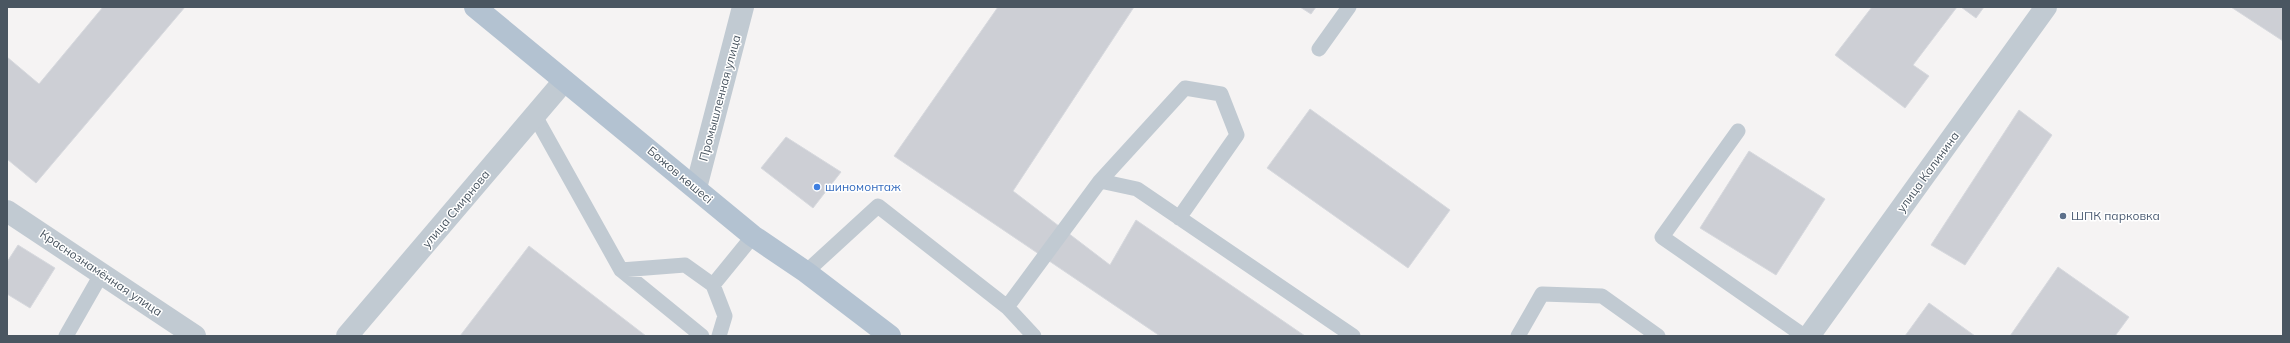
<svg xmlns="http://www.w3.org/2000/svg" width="2290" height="343" font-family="Mulish,sans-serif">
  <rect width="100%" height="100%" fill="#f5f3f3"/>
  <!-- building -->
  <path fill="#cdcfd5" stroke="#d7d9de" d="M103,7H185L36,183L7,159V57L39,84Z
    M998,7H1134L1013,191L1110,265L1136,220L1305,336H1160L894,156Z
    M1300,7H1316L1311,14Z
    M1872,7H1957L1913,65L1929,76L1905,108L1835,55Z
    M1961,7H1984L1976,18Z
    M2231,7H2283V41Z
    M1310,109L1450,210L1408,268L1267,168Z
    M2019,110L2052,135L1965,265L1931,245Z
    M786,137L841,172L813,208L761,168Z
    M1749,151L1825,199L1776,275L1700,228Z
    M18,245L55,268L30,308L7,294V262Z
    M529,246L646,336H460Z
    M2058,267L2129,317L2115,336H2010Z
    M1929,303L1975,336H1905Z"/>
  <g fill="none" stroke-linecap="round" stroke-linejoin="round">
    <!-- service -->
    <path stroke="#c1cad2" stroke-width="15" d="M1319,49L1349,7
      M535,116L621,270L702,336
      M1738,131L1662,237L1804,336
      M1100,181L1185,88L1221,94L1237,135L1179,218
      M621,270L685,265L713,285L725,316L719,336
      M806,272L878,206L1007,307L1100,181L1137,189L1353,336
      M713,285L753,236
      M1007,307L1034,336
      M66,336L102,273
      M1518,336L1542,294L1602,296L1658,336"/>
    <!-- minor -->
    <path stroke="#c1cad2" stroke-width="22" d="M696,188L743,7
      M7,211L195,336
      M347,336L564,81
      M1809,336L2046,7"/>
    <!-- primary -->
    <path stroke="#b3c2d1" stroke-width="22" d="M475,7L753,236L806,272L890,336"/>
  </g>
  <!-- markers -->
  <circle fill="#3f7fe0" stroke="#fff" stroke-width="1.5" cx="817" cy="187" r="4"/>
  <circle fill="#5c6f8a" stroke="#fff" stroke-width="1.5" cx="2063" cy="216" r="4"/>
  <g text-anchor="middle" stroke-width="3" stroke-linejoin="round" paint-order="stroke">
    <!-- street labels -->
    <g font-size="12" fill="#4a5661" stroke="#fff">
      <text transform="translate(720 98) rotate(-75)" y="4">Промышленная улица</text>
      <text transform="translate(1928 172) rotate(-54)" y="4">улица Калинина</text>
      <text transform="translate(680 175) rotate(40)" y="4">Бажов көшесі</text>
      <text transform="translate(456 209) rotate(-50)" y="4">улица Смирнова</text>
      <text transform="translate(101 273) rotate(34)" y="4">Краснознамённая улица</text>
    </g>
    <!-- shop labels -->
    <g font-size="12" fill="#366cbe" stroke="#fff" text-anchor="start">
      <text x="825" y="191">шиномонтаж</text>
    </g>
    <!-- service labels -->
    <g font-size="12" fill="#4e5e75" stroke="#fff" text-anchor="start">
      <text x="2071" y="220">ШПК парковка</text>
    </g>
  </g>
  <!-- border -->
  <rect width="2290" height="343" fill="none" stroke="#4a5661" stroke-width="16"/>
</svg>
